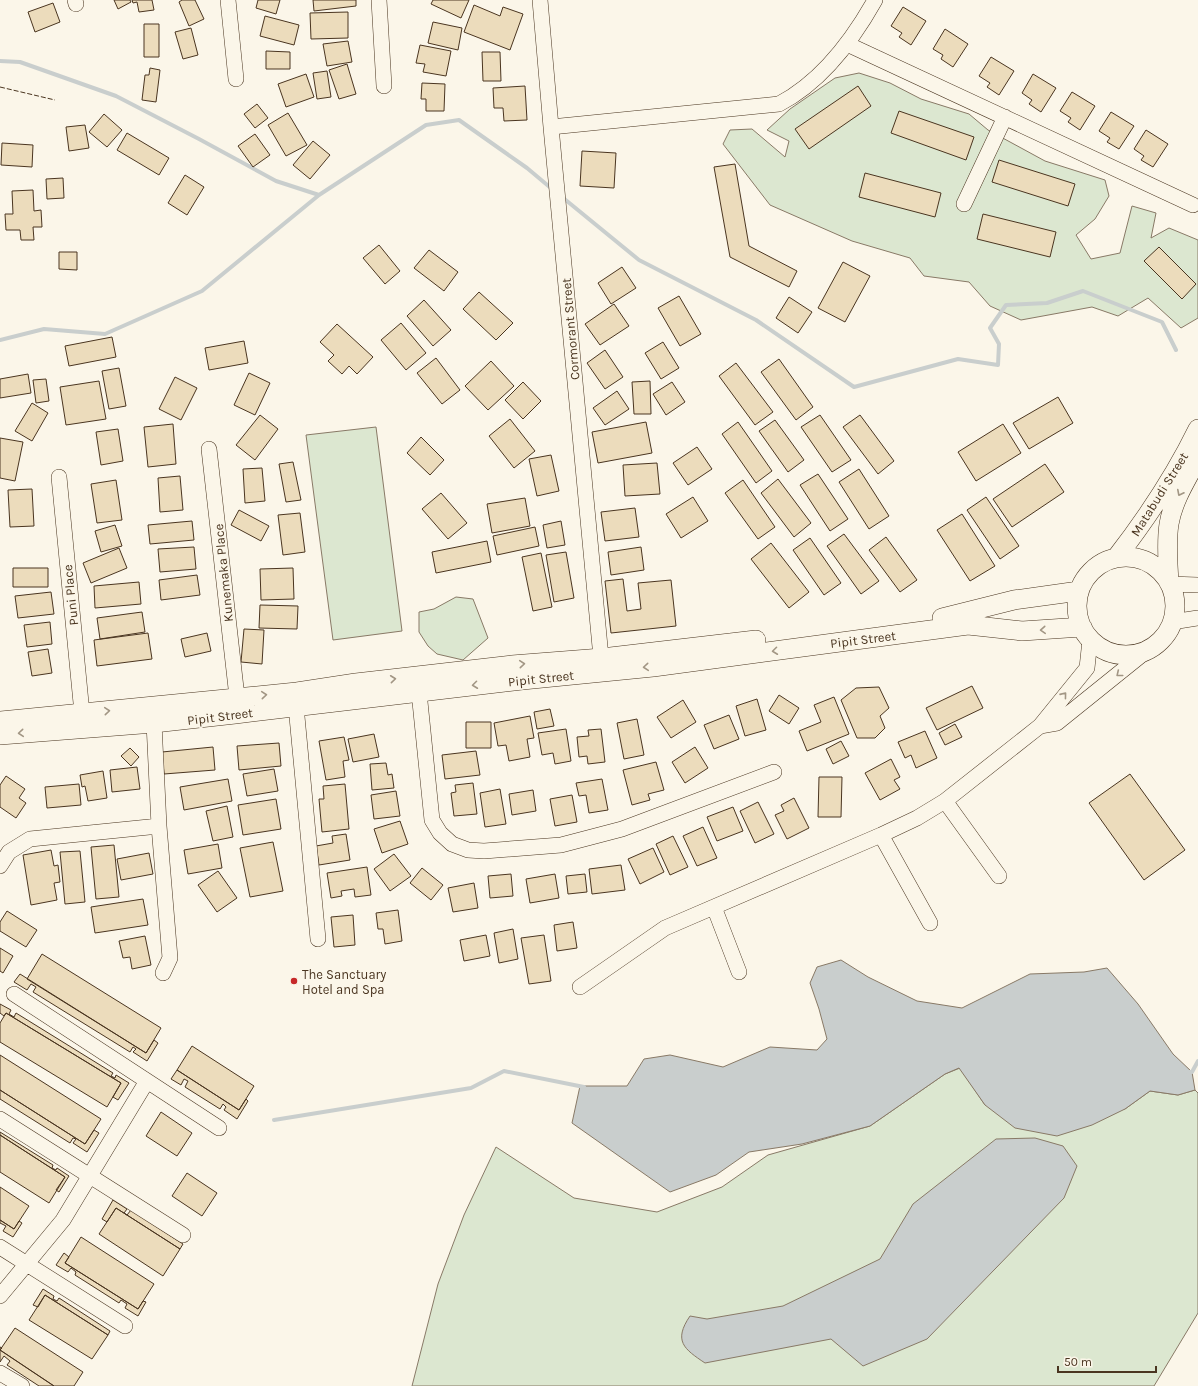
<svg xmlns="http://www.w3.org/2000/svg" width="1198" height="1386" font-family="Karla,sans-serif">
  <rect width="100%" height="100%" fill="#fbf6e9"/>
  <!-- green -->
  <path fill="#dce7d0" stroke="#887966" d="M859,73L890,83L921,99L969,114L988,130L1045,161L1105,180L1109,196L1095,219L1076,235L1091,259L1120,253L1132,206L1156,213L1151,238L1169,228L1198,240V318L1181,328L1148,298L1118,316L1092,307L1021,320L990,306L969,282L924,276L910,258L852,241L770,205L723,144L730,130L752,129L785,157L789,141L767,130L790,109L835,78Z
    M376,427L402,631L333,640L306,435Z
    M456,597L473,599L488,638L463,660L437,654L428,646L419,632V612L434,609Z
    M960,1068L985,1105L1125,1109L1150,1091L1178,1095L1195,1090L1198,1093V1313L1154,1386H412L438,1284L464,1215L496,1147L574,1198L657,1212L722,1187L768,1155L870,1126L945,1074Z"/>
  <!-- water -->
  <path fill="#c9cecd" stroke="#887966" d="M841,960L868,977L917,1001L962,1008L1030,974L1084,972L1107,968L1138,1004L1173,1054L1192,1072L1195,1090L1178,1095L1150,1091L1125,1109L1092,1125L1057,1136L1015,1128L985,1105L959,1068L945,1074L870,1126L802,1144L749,1152L716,1175L670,1192L572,1123L580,1086H627L644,1059L670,1055L723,1067L770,1047L817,1050L827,1039L819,1009L810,983L817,967Z
    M1035,1138L1063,1146L1077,1166L1064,1198L927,1339L863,1366L831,1339L705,1363C684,1349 673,1341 690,1316L707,1319L783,1306L880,1259L913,1204L996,1139Z"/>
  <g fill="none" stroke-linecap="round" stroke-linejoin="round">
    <!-- stream -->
    <path stroke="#c9cecd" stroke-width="4" d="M0,61L20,62L116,96L199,139L276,181L319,195
      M562,197L639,260L756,320L854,387L958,359L998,365L999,344L990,328L1006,305L1047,303L1083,291L1162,322L1176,350
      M0,340L44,329L105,334L202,291L319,195L426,125L459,120L527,168L552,189
      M1187,1072H1192L1198,1061
      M274,1120L471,1088L504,1071L584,1087"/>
  </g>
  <!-- building -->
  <path fill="#ecdcbc" stroke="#4a3520" d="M114,0H130L131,2L118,9Z
    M132,0H152L154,10L139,12L137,2L133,3Z
    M182,0H195L204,19L189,26L179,2Z
    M258,0H280L276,14L256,8Z
    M313,0H356V6L314,11Z
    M433,0H469L461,18L431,4Z
    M53,3L60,22L35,32L28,12Z
    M474,5L500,16L503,7L523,14L510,50L464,32Z
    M903,7L926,21L911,45L899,37L902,33L891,26Z
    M348,12V38L311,39L310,13Z
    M265,16L299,25L294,45L260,36Z
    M433,22L462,28L458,50L428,43Z
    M144,24H159V57H144Z
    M191,28L198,55L183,59L175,32Z
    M945,29L968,44L953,67L941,59L943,55L933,49Z
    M348,41L352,62L327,66L323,44Z
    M420,45L451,51L446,76L423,72L425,64L416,63Z
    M266,51L290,52V69H266Z
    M482,52H500L501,81H483Z
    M991,57L1014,71L999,95L987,87L990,83L979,76Z
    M347,64L356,94L339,99L329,70Z
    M150,68L160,70L156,102L142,100L145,75H149Z
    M327,71L331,97L317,99L313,73Z
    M306,74L314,97L286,107L278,84Z
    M1033,74L1056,88L1041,112L1029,104L1032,100L1022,93Z
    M422,83L445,84L444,111H426V99H421Z
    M525,86L527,120L504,121L503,108H494L493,88Z
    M858,86L871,106L809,149L795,129Z
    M1072,92L1095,106L1080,130L1068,122L1071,118L1060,111Z
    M257,104L268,118L255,128L244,114Z
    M899,111L974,137L966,160L891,133Z
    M1111,112L1134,126L1119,149L1107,142L1110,138L1099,131Z
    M288,113L307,145L286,156L268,125Z
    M104,114L122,130L107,147L89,132Z
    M85,125L89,148L69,151L66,127Z
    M1146,130L1168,144L1153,167L1141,160L1144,156L1134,149Z
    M127,133L169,158L159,175L117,150Z
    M255,134L270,155L253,167L238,146Z
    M313,141L330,155L310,179L293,165Z
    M2,143L33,145L32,167L1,165Z
    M582,151L616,153L614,188L580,186Z
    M999,160L1075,184L1068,206L992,182Z
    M735,164L749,246L797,271L789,287L730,257L714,167Z
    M865,173L941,193L935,217L859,197Z
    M185,175L204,187L187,215L168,203Z
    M63,178L64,198L47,199L46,179Z
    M33,190L34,211L41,210L42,227H33L34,240H21L20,230H6L5,214H13L12,191Z
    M983,214L1056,232L1050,257L977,239Z
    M379,245L400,271L385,284L363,258Z
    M1159,247L1196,284L1182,299L1144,261Z
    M429,250L458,272L444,291L414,268Z
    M59,252H77V270L59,269Z
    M843,262L870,276L845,322L818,308Z
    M622,267L636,288L611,304L598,283Z
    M479,292L513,323L496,340L463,309Z
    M679,296L701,334L680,346L658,308Z
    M789,297L812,312L798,333L776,318Z
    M424,300L451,330L433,346L407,316Z
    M614,304L629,326L600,345L585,324Z
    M401,323L426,353L406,370L381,340Z
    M337,324L373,357L357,374L349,366L342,374L328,361L334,355L320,342Z
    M112,337L116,357L69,366L65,346Z
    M244,341L248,363L209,370L205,348Z
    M663,342L679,368L661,379L645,353Z
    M605,350L623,377L605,389L587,363Z
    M436,358L460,390L442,404L417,373Z
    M779,359L813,407L796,420L761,372Z
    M491,361L514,386L488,410L465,386Z
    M736,363L773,412L755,425L719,376Z
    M119,368L126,406L109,409L102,371Z
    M249,373L270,383L255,415L234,405Z
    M28,374L31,393L0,398V379Z
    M175,377L197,388L181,420L159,409Z
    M46,379L49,401L36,403L33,380Z
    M99,381L106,419L66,425L60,387Z
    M650,381L651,414H634L632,382Z
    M523,382L541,401L523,419L505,400Z
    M672,382L685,402L666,415L653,394Z
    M617,391L629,409L605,425L593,408Z
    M1058,397L1073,423L1029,449L1013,423Z
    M32,403L48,413L32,441L15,431Z
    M260,415L278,429L255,460L236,445Z
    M820,415L851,460L832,472L801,427Z
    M860,415L894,461L878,474L843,427Z
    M510,419L535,451L514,468L489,436Z
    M775,420L804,460L788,472L759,431Z
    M646,422L652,453L598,463L592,432Z
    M738,422L772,471L756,483L722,434Z
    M173,424L176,464L148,467L144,427Z
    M1003,424L1021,453L976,481L958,452Z
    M118,429L123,461L101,465L96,432Z
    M421,437L444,460L430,475L407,453Z
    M0,438L23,442L15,481L0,478Z
    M697,447L712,469L688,485L673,463Z
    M551,455L559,491L537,496L529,459Z
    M293,462L301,500L286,502L279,464Z
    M657,463L660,494L625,496L623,465Z
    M1045,464L1064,492L1012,527L993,499Z
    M262,468L265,501L245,503L243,469Z
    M859,469L889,516L869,529L839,482Z
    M818,474L848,519L830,531L800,485Z
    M180,476L183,510L160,512L158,478Z
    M778,479L811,523L794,537L761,493Z
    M116,480L122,520L97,523L91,484Z
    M743,480L775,527L758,539L725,493Z
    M32,489L34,526L10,527L8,490Z
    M441,493L467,523L448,539L422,509Z
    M693,497L708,521L681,538L666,514Z
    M986,497L1019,546L1000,559L967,510Z
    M525,498L530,526L492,533L487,504Z
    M635,508L639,537L605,541L601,512Z
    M239,510L269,526L261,541L231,525Z
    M300,513L305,552L283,555L278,515Z
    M962,514L995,566L970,581L937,530Z
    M192,521L194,540L150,544L148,525Z
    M561,521L565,545L547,548L543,525Z
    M115,525L122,546L101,552L95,531Z
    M535,527L539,546L497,555L493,536Z
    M844,534L879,581L861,594L827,546Z
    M886,537L917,580L900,592L869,550Z
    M810,538L841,583L824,595L793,550Z
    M487,541L491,562L436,573L432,552Z
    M771,543L809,592L789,608L751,559Z
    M194,547L196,569L160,572L158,549Z
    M641,547L644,570L611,575L608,552Z
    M119,548L127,568L91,583L83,563Z
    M566,552L574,598L554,602L546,555Z
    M541,553L552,607L533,611L522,557Z
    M13,568H48V587H13Z
    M293,568L294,599L261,600L260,569Z
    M197,575L200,595L161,600L159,580Z
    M623,579L627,611L641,609L638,583L671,580L676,626L611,633L605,581Z
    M139,582L141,604L95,608L94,586Z
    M51,592L54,614L18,618L15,596Z
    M260,605L298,606L297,629L259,628Z
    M142,612L145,632L100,639L97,618Z
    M50,622L52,644L27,647L24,625Z
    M244,629L264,630L262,664L241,662Z
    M148,633L152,659L97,666L94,640Z
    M207,633L211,651L185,657L181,639Z
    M48,649L52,673L32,676L28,652Z
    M972,686L983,708L937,730L926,708Z
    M879,687L889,708L880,716L885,728L875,738H857L841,700L856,688Z
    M779,695L799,708L789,724L769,711Z
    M834,697L849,734L807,751L799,731L821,722L814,705Z
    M757,699L766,730L745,736L736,706Z
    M683,700L696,722L671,738L657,717Z
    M550,709L554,726L537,729L534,712Z
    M729,715L739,739L714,749L704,725Z
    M530,716L534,738L527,739L530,757L509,761L506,745L498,746L494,723Z
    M637,719L644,755L624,759L617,723Z
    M466,722H491V748H466Z
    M955,724L962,737L945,745L939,733Z
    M566,729L571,761L555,764L553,753L542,755L538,733Z
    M601,729L605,762L588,764L587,756L579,757L577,737L589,736L588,730Z
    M925,731L937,758L916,768L911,755L905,758L898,742Z
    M374,734L379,757L353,762L348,739Z
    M344,737L349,760L343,761L345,777L326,780L319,741Z
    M841,741L849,756L833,764L826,749Z
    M279,743L281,766L239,770L237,746Z
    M213,747L215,770L164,774L162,752Z
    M695,747L708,768L685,783L672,762Z
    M130,748L139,757L131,766L121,756Z
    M476,751L480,775L445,779L442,755Z
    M891,759L900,777L894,780L900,789L880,800L865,773Z
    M656,762L664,790L648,794L650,800L632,805L623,770Z
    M386,763L388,775L392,774L394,788L372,790L370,764Z
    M137,767L140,789L112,792L110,770Z
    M274,769L278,791L247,796L243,774Z
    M103,771L107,798L88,801L85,786L82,787L80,775Z
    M1130,774L1185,850L1144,880L1089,803Z
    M6,776L25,789L19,798L26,803L16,818L0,807V785Z
    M819,777H842L841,817H818Z
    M228,779L232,801L184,810L180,787Z
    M602,779L608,810L589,813L586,795L579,796L576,783Z
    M473,783L477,814L454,816L451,793L456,792L455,785Z
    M79,784L81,805L47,808L45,787Z
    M345,784L349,829L322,832L319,799H324L323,786Z
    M500,789L506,824L485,827L480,793Z
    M533,790L536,811L512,815L509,794Z
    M396,791L400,816L374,819L371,795Z
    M572,795L577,822L555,826L550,799Z
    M794,798L809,828L787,839L775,815L784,811L781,805Z
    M276,799L281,829L243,835L238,805Z
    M758,802L774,834L755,843L740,811Z
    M227,806L233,837L213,841L206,811Z
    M733,807L743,831L717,841L707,817Z
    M400,821L408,844L382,853L374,829Z
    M703,827L717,858L697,866L683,836Z
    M346,834L350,860L319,865L316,846L333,843L332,836Z
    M673,836L688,867L670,875L656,844Z
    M273,842L283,891L250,897L240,848Z
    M218,844L222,868L188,874L184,850Z
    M114,845L119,897L96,899L91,847Z
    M653,848L664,872L640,884L628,859Z
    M51,850L54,866L58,865L60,882L54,883L57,900L31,905L23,855Z
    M80,851L85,902L65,904L60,852Z
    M149,853L153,874L121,880L117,859Z
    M394,854L411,876L390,891L374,869Z
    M621,865L625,890L592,894L589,869Z
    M367,867L371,895L355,897L354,889L341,891L342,896L331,898L327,873Z
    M422,868L443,885L431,900L410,883Z
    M218,871L237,898L217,912L198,885Z
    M511,874L513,896L490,898L488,876Z
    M555,874L559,898L530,903L526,879Z
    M585,874L587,892L568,894L566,876Z
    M474,883L478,908L453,912L448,888Z
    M143,899L148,925L95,933L91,907Z
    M398,910L402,941L385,944L383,929H378L376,913Z
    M7,911L37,930L26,947L0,931V922Z
    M353,915L355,945L334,947L331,917Z
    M573,922L577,948L557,951L554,925Z
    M513,929L518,959L499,963L494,933Z
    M486,935L490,956L464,961L460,940Z
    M544,935L551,981L529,984L521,938Z
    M145,936L151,965L132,969L130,957L123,958L119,941Z
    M0,948L13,956L3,973L0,971Z
    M42,954L161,1028L146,1053L27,979Z
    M20,974L146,1053L154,1040L158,1043L147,1061L133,1052L136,1049L133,1047L130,1052L33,992L36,987L31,984L27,990L14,982Z
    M0,1004L11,1010L9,1014L14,1017L16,1013L113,1073L111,1076L115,1078L116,1075L129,1083L118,1100L113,1097L121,1083L6,1013L4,1016L0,1013Z
    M6,1013L121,1083L107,1107L0,1042V1023Z
    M192,1046L254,1086L239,1110L177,1070Z
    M0,1055L101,1119L85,1144L0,1090Z
    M177,1070L239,1110L246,1099L248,1101L237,1119L224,1110L226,1107L223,1104L220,1109L185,1087L188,1081L184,1079L181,1085L171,1079Z
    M0,1090L85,1144L94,1130L99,1133L87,1152L73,1143L76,1139L73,1138L70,1143L0,1099Z
    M161,1112L192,1133L177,1156L146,1136Z
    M0,1132L53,1165L52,1168L56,1170L57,1168L69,1176L59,1192L56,1190L65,1177L0,1135Z
    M0,1135L65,1177L49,1203L0,1172Z
    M187,1173L217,1193L202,1216L172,1196Z
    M0,1187L29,1206L14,1229L0,1220Z
    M113,1200L127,1209L124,1213L127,1215L131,1210L183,1244L180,1249L116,1208L107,1222L102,1219Z
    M116,1208L180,1249L163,1276L99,1234Z
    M0,1220L14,1229L19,1221L22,1223L13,1237L3,1231L6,1226L0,1223Z
    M81,1237L154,1284L138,1309L65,1263Z
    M64,1253L69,1257L65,1263L138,1309L143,1301L146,1302L138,1316L125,1308L127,1304L121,1300L119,1303L75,1275L76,1272L71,1268L68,1272L56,1265Z
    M43,1289L54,1296L53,1299L57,1301L59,1298L110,1331L108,1335L45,1295L38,1307L33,1305Z
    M45,1295L108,1335L92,1359L29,1320Z
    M15,1328L83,1372L74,1386H54L0,1350Z
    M0,1347L2,1348L0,1350L54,1386H39L7,1365L10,1361L4,1356L0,1362Z"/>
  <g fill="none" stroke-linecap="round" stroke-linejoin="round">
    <!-- minor casing -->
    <g stroke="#4a3520" stroke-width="16">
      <path id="minor" d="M75,0L76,4
        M228,0L236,79
        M379,0L384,86
        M540,0L551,127L602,668
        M847,44L1193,205
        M551,127L779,104C821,82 852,41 875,0
        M964,204L1005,117
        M209,449L237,697
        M59,477L82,713
        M1169,584L1198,585
        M1172,622L1198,618
        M419,692L432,820L440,833L452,844L468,850L484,851L561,845L622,829L774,772
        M296,706L318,939
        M154,723L159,826L170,958L163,973
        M1040,726L1057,723L1149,649
        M945,801L999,876
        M881,835L930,923
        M0,866L9,852L30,839L159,826
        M714,907L739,972
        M580,987L665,928L881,835L917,818L945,801L1040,726L1087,668L1090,640
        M14,994L219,1128
        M0,1119L183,1235
        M0,1247L125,1326
        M0,1296L63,1220L147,1081
        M0,1373L22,1386"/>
    </g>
    <!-- major casing -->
    <g stroke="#4a3520" stroke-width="20">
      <path id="major" d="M1077 606a49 49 0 1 1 98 0a49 49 0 1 1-98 0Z
        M1116,558C1147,518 1176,474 1198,429
        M1169,583C1168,563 1166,543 1169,524C1173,500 1187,479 1198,458
        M942,618L1014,600L1079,591
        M0,721L297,692L356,683L512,665L602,658L756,640
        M0,735L154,723L235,714L522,680L653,667L968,625L1022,631L1082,627"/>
    </g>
    <!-- minor -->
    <use href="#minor" stroke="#fbf6e9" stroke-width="15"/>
    <!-- major -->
    <use href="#major" stroke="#fbf6e9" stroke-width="19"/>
    <!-- fence -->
    <path stroke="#4a3520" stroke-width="1" stroke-dasharray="5 2" stroke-linecap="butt" d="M0,87L55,100"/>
  </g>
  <!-- one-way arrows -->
  <defs><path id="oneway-chevron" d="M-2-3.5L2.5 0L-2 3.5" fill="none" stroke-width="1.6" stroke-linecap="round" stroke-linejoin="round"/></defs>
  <g stroke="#a29684">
    <use href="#oneway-chevron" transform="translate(1180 493) rotate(117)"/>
    <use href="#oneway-chevron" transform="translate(1043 630) rotate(176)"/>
    <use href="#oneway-chevron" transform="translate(775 651) rotate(173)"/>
    <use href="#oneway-chevron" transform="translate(522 664) rotate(-5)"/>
    <use href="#oneway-chevron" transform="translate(646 667) rotate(175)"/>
    <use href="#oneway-chevron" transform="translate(1119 674) rotate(141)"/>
    <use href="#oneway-chevron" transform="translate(393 679) rotate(-6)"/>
    <use href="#oneway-chevron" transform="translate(475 685) rotate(173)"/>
    <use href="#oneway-chevron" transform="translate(264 695) rotate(-5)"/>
    <use href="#oneway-chevron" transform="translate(1064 695) rotate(-51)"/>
    <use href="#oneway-chevron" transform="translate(107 711) rotate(-5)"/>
    <use href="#oneway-chevron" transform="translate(21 733) rotate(175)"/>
  </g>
  <!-- markers -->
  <circle fill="#c62828" stroke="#fbf6e9" stroke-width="1.5" cx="294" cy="981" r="4"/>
  <g text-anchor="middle" stroke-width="3" stroke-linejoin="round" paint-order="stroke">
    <!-- street labels -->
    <g font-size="13" fill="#4a3520" stroke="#fbf6e9">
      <text transform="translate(570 329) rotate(-95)" y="5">Cormorant Street</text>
      <text transform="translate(1159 494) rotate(-58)" y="5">Matabudi Street</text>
      <text transform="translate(223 573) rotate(-96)" y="5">Kunemaka Place</text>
      <text transform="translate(70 595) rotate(-96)" y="5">Puni Place</text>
      <text transform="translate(863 639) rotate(-7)" y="5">Pipit Street</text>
      <text transform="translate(541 678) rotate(-6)" y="5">Pipit Street</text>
      <text transform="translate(220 716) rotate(-7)" y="5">Pipit Street</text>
    </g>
    <!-- poi labels -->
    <g font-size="13" fill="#4a3520" stroke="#fbf6e9" text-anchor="start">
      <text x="302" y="979">The Sanctuary<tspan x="302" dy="15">Hotel and Spa</tspan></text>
    </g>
  </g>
  <!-- scale -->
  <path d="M1058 1366v6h98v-6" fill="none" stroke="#4a3520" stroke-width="2"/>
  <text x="1064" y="1366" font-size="12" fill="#4a3520" stroke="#fbf6e9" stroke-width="3" paint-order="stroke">50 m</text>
</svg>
